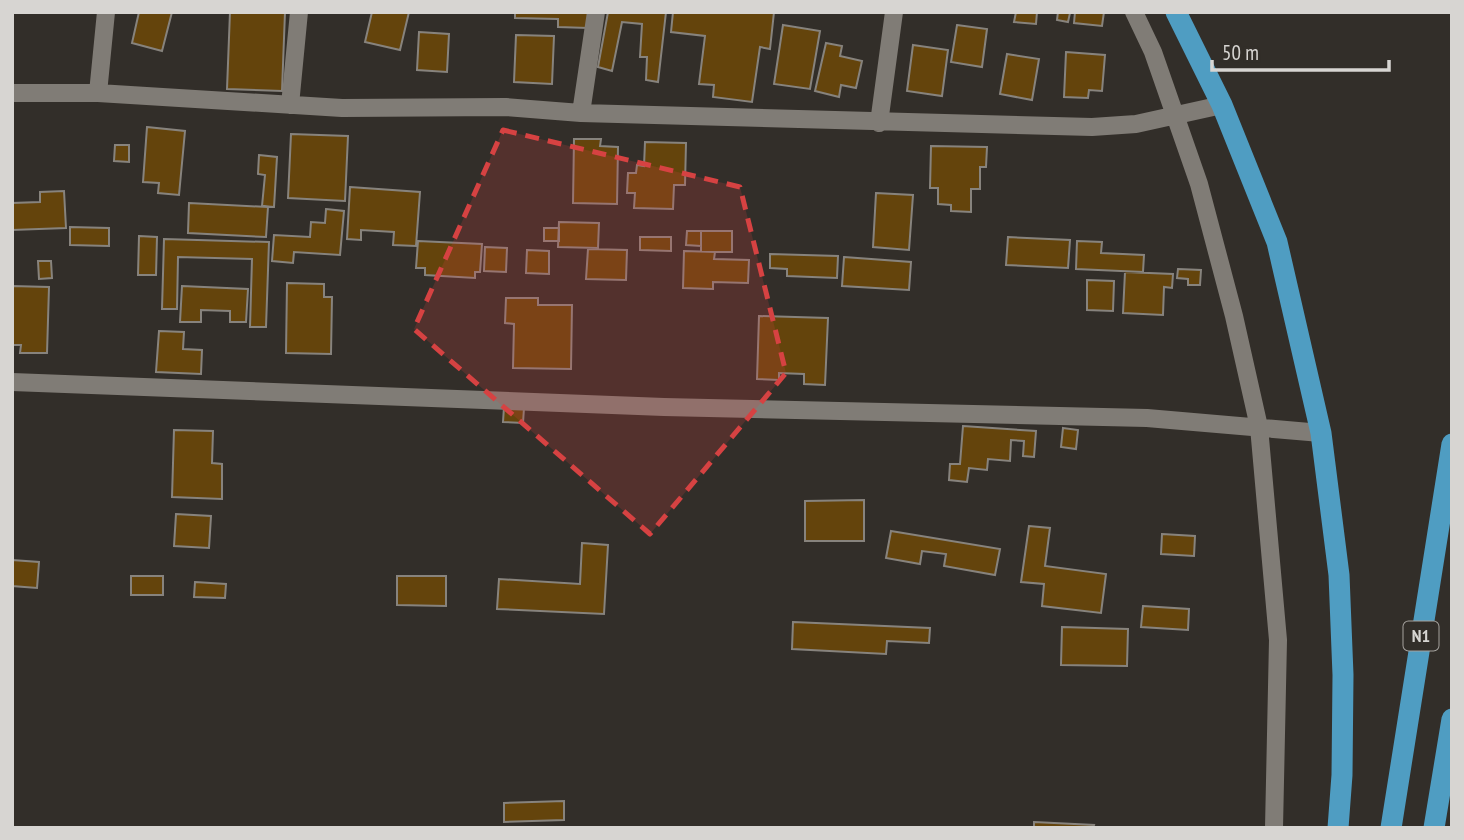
<svg xmlns="http://www.w3.org/2000/svg" width="1464" height="840" font-family="'PT Sans Narrow',sans-serif">
  <rect width="100%" height="100%" fill="#322e29"/>
  <!-- building -->
  <path fill="#64440c" stroke="#87837d" stroke-width="2" d="M139,12H172L162,51L132,43Z
    M230,12H285L282,91L227,89Z
    M372,12H409L400,50L365,42Z
    M515,12H588V28L558,27V19L515,18Z
    M608,12H666L658,82L646,80L647,57H640L642,24L622,22L612,71L598,67Z
    M673,12H774L770,49L760,47L752,102L713,97L714,85L699,84L705,36L671,32Z
    M1016,12H1037L1036,24L1014,22Z
    M1058,12L1070,13L1068,22L1057,20Z
    M1075,12H1104L1102,26L1074,23Z
    M783,25L820,31L810,89L774,84Z
    M957,25L987,29L982,67L951,62Z
    M419,32L449,34L447,72L417,70Z
    M516,35L554,36L552,84L514,82Z
    M826,43L842,46L840,56L862,61L856,88L841,85L839,97L815,91Z
    M913,45L948,50L942,96L907,91Z
    M1066,52L1105,55L1102,91L1089,90L1088,98L1064,97Z
    M1007,54L1039,59L1032,100L1000,94Z
    M147,127L185,131L179,195L158,193L159,183L143,182Z
    M291,134L348,136L345,201L288,198Z
    M574,139H601L600,146L618,147L617,204L573,203Z
    M645,142L686,143L685,185H674L673,209L634,208L635,193H627L628,173H636L637,165L644,166Z
    M115,145H129V162L114,161Z
    M931,146L987,147L986,167H980V189H971V212L951,211V205L938,204V188H930Z
    M259,155L277,157L274,207L262,206L265,175L258,174Z
    M350,187L420,192L416,246L393,245L394,232L361,230V240L347,239Z
    M64,191L66,228L12,230V203L40,202V192Z
    M876,193L913,195L909,250L873,247Z
    M189,203L268,207L266,237L188,233Z
    M326,209L344,211L340,255L294,252L293,263L272,261L274,235L310,237L311,222L325,223Z
    M559,222L599,223L598,248L558,247Z
    M70,227L109,228V246L70,245Z
    M544,228H559V241H544Z
    M687,231H701V246L686,245Z
    M701,231H732V252H701Z
    M139,236L157,237L156,275H138Z
    M640,237H671V251L640,250Z
    M1008,237L1070,240L1068,268L1006,265Z
    M164,239L269,242L266,327H250L252,259L178,257L177,309H162Z
    M418,241L482,244L480,272H475V278L425,275V268H416Z
    M1077,241L1102,242L1101,253L1144,255L1143,272L1076,269Z
    M485,247L507,248L506,272L484,271Z
    M588,249L627,250L626,280L586,279Z
    M527,250L549,251V274L526,273Z
    M684,251L715,252L714,259L749,260L748,283L713,282V289L683,288Z
    M770,254L838,256L837,278L787,276V269L770,268Z
    M844,257L911,262L909,290L842,286Z
    M38,261H51L52,278L39,279Z
    M1178,269L1201,270L1200,285H1188V279L1177,278Z
    M1125,272L1173,274L1172,288L1164,287L1163,315L1123,313Z
    M1087,280L1114,281L1113,311L1087,310Z
    M287,283L324,284V297H332L331,354L286,353Z
    M12,286L49,287L47,353H20L21,345H12Z
    M182,286L248,289L246,322H230V311L201,310V322H180Z
    M506,298H538V305H572L571,369L513,368L514,324L505,323Z
    M759,316L828,318L825,385L804,384V374L779,373V380L757,379Z
    M159,331L184,332L183,349L202,350L201,374L156,372Z
    M504,407L524,408L523,423L503,422Z
    M963,426L1036,431L1034,457L1023,456L1024,441L1011,440L1010,461L988,459L987,470L969,468L967,482L949,480L950,464H960Z
    M1063,428L1078,430L1076,449L1061,447Z
    M174,430L213,431L212,463L222,464V499L172,497Z
    M864,500V541H805V501Z
    M176,514L211,516L209,548L174,546Z
    M1029,526L1050,528L1045,566L1106,574L1101,613L1042,606L1044,584L1021,582Z
    M891,531L1000,549L995,575L944,566L946,554L922,551L920,564L886,558Z
    M1162,534L1195,536L1194,556L1161,554Z
    M582,543L608,545L604,614L497,609L499,579L580,584Z
    M12,560L39,562L37,588L12,586Z
    M131,576H163V595H131Z
    M397,576H446V606L397,605Z
    M195,582L226,584L225,598L194,597Z
    M1143,606L1189,609L1188,630L1141,627Z
    M793,622L930,628L929,643L887,641L886,654L792,649Z
    M1062,627L1128,629L1127,666L1061,665Z
    M564,801V820L504,822V803Z
    M1034,822L1094,825L1093,828H1034Z"/>
  <g fill="none" stroke-linecap="round" stroke-linejoin="round">
    <!-- street -->
    <path stroke="#807c76" stroke-width="18" d="M1134,12L1153,52L1199,184L1234,316L1259,427L1278,640L1274,828
      M12,93H98L342,108L506,107L581,113L1092,127L1136,124L1222,105
      M98,93L106,12
      M290,105L299,12
      M581,113L596,12
      M879,123L894,12
      M12,382L664,407L1147,418L1321,433"/>
    <!-- highway -->
    <path stroke="#4f9dc2" stroke-width="21" d="M1176,12L1222,105L1277,242L1321,433L1339,575L1343,675L1342,775L1338,828
      M1391,828L1452,444
      M1434,828L1452,719"/>
  </g>
  <!-- marked area -->
  <path fill="#d64242" fill-opacity="0.2" stroke="#d64242" stroke-width="5" stroke-dasharray="14 9" stroke-linejoin="round" d="M503,130L740,187L786,373L650,534L414,329Z"/>
  <g text-anchor="middle" stroke-width="7" stroke-linejoin="round" paint-order="stroke">
    <!-- shield labels -->
    <rect fill="#322e29" stroke="#a6a39f" stroke-width="2" x="1403.5" y="621.5" width="35" height="29" rx="5"/>
    <g font-size="18" font-weight="bold" fill="#d7d5d2">
      <text x="1421" y="642">N1</text>
    </g>
  </g>
  <!-- border -->
  <rect width="1464" height="840" fill="none" stroke="#d7d5d2" stroke-width="28"/>
  <!-- scale -->
  <path d="M1212 60v10h177v-10" fill="none" stroke="#d7d5d2" stroke-width="3.5"/>
  <text x="1222" y="60" font-size="21" fill="#d7d5d2" stroke="#322e29" stroke-width="5" paint-order="stroke">50 m</text>
</svg>
